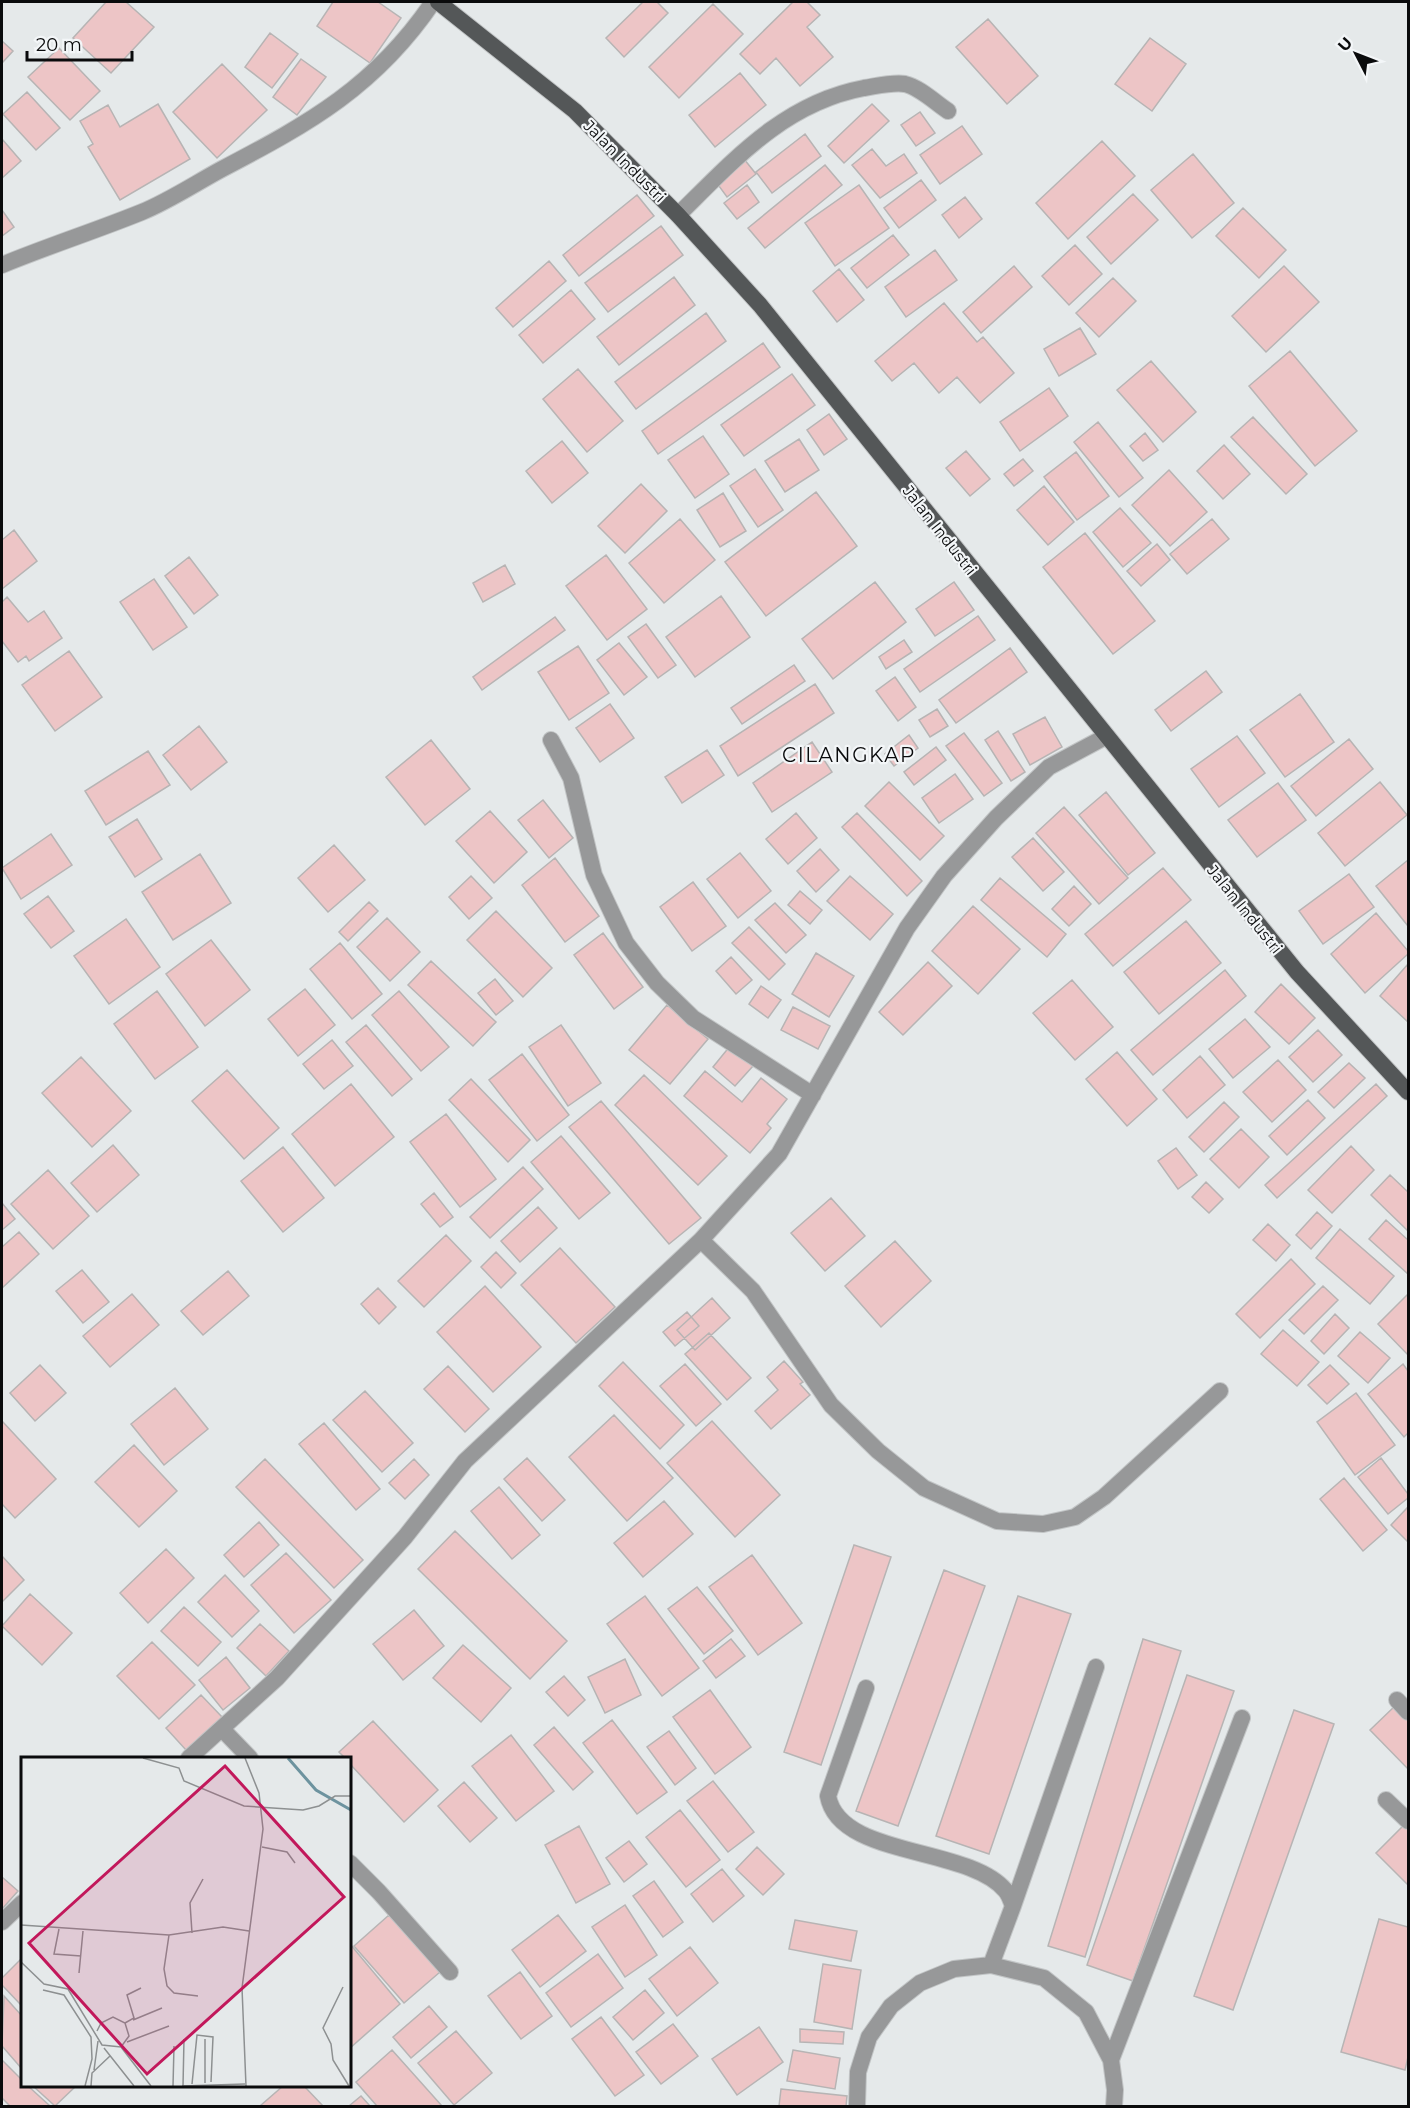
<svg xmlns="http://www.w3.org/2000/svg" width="1410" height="2108" font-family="Montserrat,sans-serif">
  <rect width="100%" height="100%" fill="#e5e9ea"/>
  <!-- building -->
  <path fill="#edc5c6" stroke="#b7b4b4" stroke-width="1.5" d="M106,2H126L154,27L111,73L73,38Z
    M333,2H378L401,18L370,63L317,26Z
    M643,2H657L668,13L624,57L606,38Z
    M793,2H807L820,15L807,27L833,57L800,86L776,58L760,74L740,54Z
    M713,4L743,34L679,98L649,67Z
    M988,19L1038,76L1007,104L956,47Z
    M270,33L298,54L272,88L245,67Z
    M1150,38L1186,64L1152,111L1115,84Z
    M2,41L13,51L2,63Z
    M59,48L100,91L70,120L28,77Z
    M301,59L326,77L297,115L273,97Z
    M222,64L267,110L217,158L173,112Z
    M740,73L766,105L715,147L689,115Z
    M27,92L60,128L36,150L3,114Z
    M158,104L190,159L120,200L88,147L93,144L80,121L108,105L120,127Z
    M872,104L889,121L844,163L828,146Z
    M920,112L935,133L916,146L901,125Z
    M962,126L982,154L940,184L920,155Z
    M805,134L821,156L772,193L756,172Z
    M2,139L21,161L2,178Z
    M1102,141L1135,176L1068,239L1036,203Z
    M872,149L886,166L904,154L917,173L880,198L852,165Z
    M1193,154L1234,203L1192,238L1151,190Z
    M744,159L756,174L727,197L716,182Z
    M825,165L842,185L765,248L748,228Z
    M921,180L936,200L899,228L884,208Z
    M747,185L759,202L737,219L724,203Z
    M859,185L889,228L835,266L805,223Z
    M1133,194L1158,220L1111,264L1087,237Z
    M637,195L654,216L579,276L563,255Z
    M965,197L982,219L959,238L942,215Z
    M1243,208L1286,250L1259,278L1216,236Z
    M2,210L14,227L2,236Z
    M661,226L683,255L608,312L585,283Z
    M893,235L909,255L867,288L851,268Z
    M1075,245L1102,274L1069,305L1042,276Z
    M935,250L957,280L906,317L885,287Z
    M549,261L566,281L513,327L496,308Z
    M1014,266L1032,287L981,333L963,312Z
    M1284,266L1319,302L1266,352L1232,316Z
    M839,269L864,300L837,322L813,291Z
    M674,277L695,305L619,365L597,337Z
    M1113,278L1136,301L1099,337L1076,313Z
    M571,290L595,319L543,363L519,335Z
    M944,303L977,342L983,337L1014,373L980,403L957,377L939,393L914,363L892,381L875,361Z
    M706,313L726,341L636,409L615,382Z
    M1080,328L1096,354L1059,376L1044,349Z
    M763,343L780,367L658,454L642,431Z
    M1290,351L1357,431L1315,466L1249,386Z
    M1151,361L1196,412L1163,442L1117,390Z
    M578,369L623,421L587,452L543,399Z
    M792,374L815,405L744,456L721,425Z
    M1049,388L1068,416L1020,451L1000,422Z
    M829,414L847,439L824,455L807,430Z
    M1253,417L1307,474L1286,494L1231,437Z
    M1098,422L1143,478L1119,497L1074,442Z
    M1145,433L1158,450L1143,461L1130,446Z
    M703,436L729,474L695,498L668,460Z
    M799,439L819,470L785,492L765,461Z
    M562,441L588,473L552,503L526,471Z
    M1224,445L1250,474L1223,499L1197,471Z
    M966,451L990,479L970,496L946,468Z
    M1076,452L1109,496L1077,520L1044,477Z
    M1023,459L1033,471L1014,486L1004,474Z
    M755,469L783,510L758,527L730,486Z
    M1169,470L1207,512L1170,546L1132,505Z
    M641,484L667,511L625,553L598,526Z
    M1044,486L1074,522L1048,545L1017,510Z
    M816,492L857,546L766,616L725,562Z
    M723,493L746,531L720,547L697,510Z
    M1120,508L1151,543L1123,567L1093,532Z
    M680,519L715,560L664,603L629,563Z
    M1212,519L1229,539L1187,574L1170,554Z
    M14,530L37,561L2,589V540Z
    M1085,533L1155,621L1113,654L1043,567Z
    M1157,544L1170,560L1141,586L1127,571Z
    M606,555L647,609L607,640L566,586Z
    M189,557L218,595L194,614L165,576Z
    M505,565L515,584L483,602L473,583Z
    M154,579L187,627L153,650L120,602Z
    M875,582L906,622L833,679L802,639Z
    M954,582L974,610L935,636L916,609Z
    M721,596L750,637L695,677L666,637Z
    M7,597L28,622L44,611L62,638L29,661L26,656L18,662L2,641V602Z
    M978,616L995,640L920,692L904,669Z
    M555,617L565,630L482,690L473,677Z
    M646,624L676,665L658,678L628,637Z
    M904,640L912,652L886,669L879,657Z
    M619,643L647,677L624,695L597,660Z
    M578,646L609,693L569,720L538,672Z
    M1010,648L1027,672L956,723L939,700Z
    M69,651L102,697L55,731L22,685Z
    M794,665L805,681L742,724L731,708Z
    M1206,671L1222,692L1171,731L1155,710Z
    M895,677L916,707L898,721L876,691Z
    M815,684L834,713L738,776L720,746Z
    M1300,694L1334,742L1285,777L1250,730Z
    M610,704L634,738L600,762L576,728Z
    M937,709L948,726L930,737L919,720Z
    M1045,717L1062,747L1030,765L1013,734Z
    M199,726L227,762L191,790L163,755Z
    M998,731L1025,772L1011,781L985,740Z
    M964,733L1002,783L984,796L946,746Z
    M909,735L918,748L894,766L885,754Z
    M1237,736L1265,773L1219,807L1191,769Z
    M1349,739L1373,769L1316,816L1291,786Z
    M431,740L470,789L425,825L386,777Z
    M812,742L832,772L772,812L753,783Z
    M936,747L946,760L914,785L904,772Z
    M707,750L724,775L682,803L665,777Z
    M148,751L170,785L106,825L85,791Z
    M955,774L973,799L939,823L922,798Z
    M889,782L944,836L920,860L865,806Z
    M1380,782L1407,815L1345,866L1318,833Z
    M1278,783L1306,820L1257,857L1228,820Z
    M1106,792L1155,853L1128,875L1079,815Z
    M543,800L573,838L549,858L518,820Z
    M1064,807L1128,878L1099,904L1036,833Z
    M490,811L527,852L494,883L456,841Z
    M796,813L817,838L788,864L766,839Z
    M857,813L922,881L907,896L842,827Z
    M137,819L162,859L135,877L109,837Z
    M51,834L72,865L21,899L2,868Z
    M1033,838L1064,872L1043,891L1012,857Z
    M334,845L365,880L328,912L298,878Z
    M820,849L839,870L816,892L797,871Z
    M740,853L771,891L738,918L707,879Z
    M200,854L231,903L173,940L142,892Z
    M555,858L599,916L565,942L522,885Z
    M1408,860V926L1376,886Z
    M1163,868L1191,900L1113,966L1085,934Z
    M1349,874L1374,907L1323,944L1299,911Z
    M471,876L492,898L469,919L449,897Z
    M850,876L893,914L870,940L827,901Z
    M1000,878L1066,934L1047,957L981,900Z
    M693,882L726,926L692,951L660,907Z
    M1074,886L1091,904L1069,926L1052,909Z
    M800,891L822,910L810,924L788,905Z
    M48,896L74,931L51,948L24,914Z
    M369,902L378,911L348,941L339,932Z
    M775,903L806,935L786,953L755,920Z
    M973,906L1020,949L978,994L932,951Z
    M496,911L552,968L523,997L467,940Z
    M1376,913L1408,951V954L1365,993L1331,954Z
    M387,918L420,952L390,981L357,947Z
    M126,919L160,967L109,1004L74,956Z
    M1186,921L1221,963L1159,1014L1124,972Z
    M749,927L785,964L769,980L732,943Z
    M603,933L643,987L614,1009L574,955Z
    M211,940L250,990L205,1026L166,974Z
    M340,943L382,994L352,1019L310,969Z
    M816,953L854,976L829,1017L792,994Z
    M731,957L752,980L736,994L716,971Z
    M431,961L496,1022L473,1046L408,985Z
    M928,962L952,986L903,1035L879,1012Z
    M1408,964V1022L1380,996Z
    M1225,970L1246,996L1153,1075L1131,1050Z
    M495,979L513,1001L496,1015L478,993Z
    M1072,980L1113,1027L1075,1060L1033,1013Z
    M1281,984L1315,1018L1289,1044L1255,1012Z
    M761,986L781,1000L768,1018L749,1004Z
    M305,989L335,1025L298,1056L268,1019Z
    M157,991L198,1047L155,1079L114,1024Z
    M399,991L449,1047L421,1071L372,1015Z
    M667,1005L708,1039L670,1084L629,1050Z
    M793,1007L830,1026L818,1049L781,1030Z
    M1245,1019L1270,1047L1233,1078L1209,1049Z
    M366,1025L412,1079L392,1096L346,1042Z
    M561,1025L601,1083L568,1106L529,1047Z
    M1318,1030L1342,1055L1313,1082L1289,1057Z
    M332,1040L353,1066L324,1089L303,1064Z
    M730,1046L753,1066L735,1086L713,1067Z
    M1117,1052L1157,1099L1127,1126L1086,1079Z
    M522,1054L569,1115L537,1141L489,1080Z
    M1200,1056L1225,1085L1187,1118L1163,1090Z
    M81,1057L131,1111L92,1147L42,1093Z
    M1278,1060L1306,1090L1272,1122L1243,1092Z
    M1349,1063L1365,1078L1334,1108L1318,1092Z
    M227,1070L279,1128L244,1159L192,1101Z
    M705,1071L742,1102L761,1078L787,1099L767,1124L771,1128L750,1153L684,1096Z
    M644,1075L727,1156L698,1185L615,1105Z
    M471,1079L530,1140L508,1162L449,1100Z
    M351,1084L394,1137L335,1186L292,1134Z
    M1376,1084L1387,1096L1277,1198L1265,1185Z
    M1308,1100L1325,1118L1287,1155L1269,1136Z
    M601,1101L701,1218L669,1244L569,1127Z
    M1224,1102L1239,1117L1204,1152L1189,1137Z
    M446,1114L496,1179L460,1207L410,1142Z
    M1241,1129L1269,1157L1239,1188L1210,1159Z
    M561,1136L610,1193L579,1219L531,1162Z
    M113,1145L139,1175L97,1212L71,1183Z
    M1351,1146L1374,1170L1332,1213L1308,1190Z
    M283,1147L324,1198L283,1232L241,1181Z
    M1176,1148L1197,1175L1178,1189L1158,1161Z
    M523,1167L543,1189L490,1238L470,1217Z
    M48,1170L89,1216L53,1249L11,1204Z
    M1390,1175L1408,1192V1231L1371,1195Z
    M1206,1182L1223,1199L1209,1213L1192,1197Z
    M434,1193L453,1217L440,1227L421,1204Z
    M831,1198L865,1236L825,1271L791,1233Z
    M2,1203L15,1219L2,1230Z
    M538,1207L557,1228L520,1262L501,1241Z
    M1317,1212L1332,1226L1311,1249L1296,1235Z
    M1386,1220L1408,1240V1274L1369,1239Z
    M1268,1224L1290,1245L1276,1261L1253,1240Z
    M1340,1229L1394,1276L1370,1304L1316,1258Z
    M19,1232L39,1254L2,1288V1247Z
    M446,1235L471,1261L424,1307L398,1281Z
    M895,1241L931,1281L881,1327L845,1286Z
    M560,1248L615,1307L576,1343L521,1285Z
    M496,1252L516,1273L501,1288L481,1267Z
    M1291,1259L1315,1284L1260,1338L1236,1314Z
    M82,1270L109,1302L83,1323L56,1291Z
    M228,1271L249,1296L203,1335L181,1311Z
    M485,1286L541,1347L493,1392L437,1332Z
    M1323,1286L1338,1300L1304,1334L1289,1320Z
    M378,1288L396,1307L379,1324L361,1304Z
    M132,1294L159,1325L110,1367L83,1336Z
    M1408,1294V1355L1378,1324Z
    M712,1298L730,1318L695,1350L677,1330Z
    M687,1312L699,1326L675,1346L663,1332Z
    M1335,1314L1349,1328L1324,1354L1311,1341Z
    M1283,1330L1319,1362L1297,1386L1261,1354Z
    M1360,1332L1390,1358L1368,1383L1338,1356Z
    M709,1333L751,1378L727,1400L685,1354Z
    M784,1361L803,1382L800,1384L810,1395L771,1429L755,1411L778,1390L767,1377Z
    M623,1362L684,1425L660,1449L599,1386Z
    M685,1364L721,1404L696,1426L660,1386Z
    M1403,1364L1408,1371V1433L1404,1437L1368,1394Z
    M40,1365L66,1393L35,1421L10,1393Z
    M1330,1365L1349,1384L1327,1404L1308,1385Z
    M448,1366L489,1409L465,1432L424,1389Z
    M175,1388L208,1429L164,1465L131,1424Z
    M365,1391L413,1443L382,1472L333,1420Z
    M1356,1393L1395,1445L1355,1475L1317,1422Z
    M614,1415L673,1478L627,1521L569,1457Z
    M2,1421L56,1479L15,1518L2,1504Z
    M712,1421L780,1495L735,1537L667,1463Z
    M324,1423L380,1489L356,1510L299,1444Z
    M134,1445L177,1491L139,1527L95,1482Z
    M527,1458L565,1500L542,1521L504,1479Z
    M1381,1458L1408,1494V1498L1388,1514L1358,1477Z
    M265,1459L363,1560L334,1588L236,1487Z
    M414,1459L429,1475L405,1499L389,1483Z
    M1344,1478L1387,1530L1363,1551L1320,1499Z
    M499,1487L540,1535L512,1559L471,1511Z
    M664,1501L693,1534L643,1577L614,1543Z
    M1408,1507V1542L1391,1525Z
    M259,1522L279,1545L244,1577L224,1555Z
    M455,1531L567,1641L530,1679L418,1569Z
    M854,1545L891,1557L821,1765L784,1752Z
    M166,1549L194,1578L148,1623L120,1593Z
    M286,1553L331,1600L294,1633L251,1585Z
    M752,1555L802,1623L758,1655L709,1587Z
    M2,1556L24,1580L2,1602Z
    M944,1570L985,1586L898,1826L856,1811Z
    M225,1575L259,1611L232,1637L198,1602Z
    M697,1587L733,1631L704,1654L668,1609Z
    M30,1594L72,1633L42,1665L2,1626Z
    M645,1596L699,1668L662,1696L607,1624Z
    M1018,1596L1071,1614L989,1854L936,1836Z
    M184,1607L221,1642L198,1666L161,1631Z
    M414,1610L444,1646L403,1680L373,1644Z
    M260,1624L289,1651L266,1676L237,1648Z
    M731,1639L745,1656L716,1678L703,1661Z
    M1143,1639L1181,1651L1085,1957L1048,1946Z
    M152,1642L195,1685L159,1719L117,1676Z
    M463,1645L511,1688L481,1722L433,1678Z
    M226,1657L250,1688L223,1710L199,1680Z
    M625,1659L641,1695L605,1713L588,1677Z
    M1187,1675L1234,1691L1133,1981L1087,1965Z
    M564,1676L585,1700L568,1716L546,1692Z
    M710,1690L751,1747L715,1774L673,1717Z
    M201,1695L222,1717L186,1750L166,1728Z
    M1396,1705L1408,1717V1769L1370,1730Z
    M1294,1710L1334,1724L1233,2010L1194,1996Z
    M612,1720L667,1792L637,1814L583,1743Z
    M373,1721L438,1790L404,1822L350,1764V1758H345L339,1752Z
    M554,1727L593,1772L573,1790L534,1745Z
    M669,1731L696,1768L675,1785L647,1747Z
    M511,1735L554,1791L516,1821L472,1766Z
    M713,1781L754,1832L728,1852L687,1801Z
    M464,1782L497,1818L470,1842L438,1806Z
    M680,1810L720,1860L686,1887L646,1837Z
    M1406,1823L1408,1826V1885L1376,1853Z
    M579,1826L610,1884L576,1903L545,1845Z
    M629,1841L647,1864L624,1882L606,1858Z
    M757,1847L784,1874L763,1895L736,1869Z
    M722,1869L744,1896L713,1922L691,1894Z
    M2,1877L18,1891L2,1909Z
    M654,1881L683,1922L663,1937L633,1896Z
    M625,1905L657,1955L625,1977L592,1927Z
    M389,1915L440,1972L404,2003L354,1946Z
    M558,1915L586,1951L540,1987L512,1950Z
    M1379,1919L1408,1927V2057L1405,2070L1341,2052Z
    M795,1920L857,1931L851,1961L789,1949Z
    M350,1944L400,2004L350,2048Z
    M690,1947L718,1983L677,2016L649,1979Z
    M598,1954L623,1988L571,2027L546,1993Z
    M22,1958V2006L2,1985V1978Z
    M823,1964L861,1970L852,2029L814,2022Z
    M520,1972L552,2016L521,2039L488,1996Z
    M645,1990L664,2013L633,2040L613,2017Z
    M4,1996L22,2016V2069L2,2046Z
    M429,2006L447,2027L411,2058L393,2037Z
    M601,2017L644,2075L615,2096L572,2039Z
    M673,2024L698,2056L661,2084L636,2052Z
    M759,2027L783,2062L737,2095L712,2059Z
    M800,2029L844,2032L843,2044L800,2042Z
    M456,2031L492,2073L454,2105L418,2063Z
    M392,2050L442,2106H377L356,2082Z
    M793,2050L840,2058L835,2089L787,2081Z
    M2,2060L22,2080V2086H28L50,2106H10L2,2098Z
    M33,2086H76L55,2106Z
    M283,2086H304L323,2106H260Z
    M781,2089L847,2096L846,2106H779Z
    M361,2096L370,2106H349Z"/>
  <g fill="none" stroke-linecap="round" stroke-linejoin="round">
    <!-- minor casing -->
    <g stroke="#c2c5c6" stroke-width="18">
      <path id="minor" d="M678,215C734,160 784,103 864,88C877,86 893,82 905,84C919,87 936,103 948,111
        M2,265C48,246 95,231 142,212C169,201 196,183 222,169C310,123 376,86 433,2
        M551,740L571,778L594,875L626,943L657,983L693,1018L813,1095
        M701,1240L753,1291L831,1405L878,1451L924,1488L997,1521L1043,1524L1075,1517L1104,1497L1220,1391
        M866,1688L828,1796C839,1858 968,1846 1005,1890C1009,1894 1011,1901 1013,1906L991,1965
        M1397,1700L1408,1712
        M222,1729L250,1758
        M189,1758L277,1678L405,1537L465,1461L701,1240L779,1154L907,928L944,876L996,818L1049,767L1105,737
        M1386,1800L1408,1821
        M350,1863L379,1892L450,1972
        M1013,1906L1096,1667
        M2,1922L22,1903
        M1111,2060L1242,1718
        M857,2106L858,2072L869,2037L891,2006L920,1983L954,1969L991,1965L1044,1978L1086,2012L1111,2060L1115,2090L1114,2106"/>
    </g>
    <!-- primary casing -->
    <g stroke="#c2c5c6" stroke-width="18">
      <path id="primary" d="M438,2L575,111L678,215L760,305L1297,972L1408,1092"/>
    </g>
    <!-- minor -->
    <use href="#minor" stroke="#979899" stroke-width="16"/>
    <!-- primary -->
    <use href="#primary" stroke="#545758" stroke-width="16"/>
  </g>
  <g text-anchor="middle" stroke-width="4.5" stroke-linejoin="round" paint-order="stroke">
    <!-- street labels -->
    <g font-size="16" fill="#0a0b0c" stroke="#f3f6f8">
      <text transform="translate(625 161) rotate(45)" y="6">Jalan Industri</text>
      <text transform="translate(940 530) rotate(52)" y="6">Jalan Industri</text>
      <text transform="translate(1245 909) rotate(51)" y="6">Jalan Industri</text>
    </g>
    <!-- quarter labels -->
    <g font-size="20" letter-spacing="1.5" fill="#0a0b0c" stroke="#f3f6f8">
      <text x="849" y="762">CILANGKAP</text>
    </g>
  </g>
  <!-- overview -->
  <g transform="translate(21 1757)">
    <rect width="330" height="330" fill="#e5e9ea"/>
    <path fill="none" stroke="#6d939f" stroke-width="3" d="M267,1L295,33L330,53"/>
    <path fill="none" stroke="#8d9091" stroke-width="1.5" d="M122,1L158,11L163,24L223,49L282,53L298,49L314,39H330M224,1L238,36L242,72L221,231L225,329M241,90L266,95L274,106M0,168L148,178L202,170L228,174M38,172L33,197L60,199M171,176L169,146L182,122M148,178L143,212L146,229L153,236L177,239M0,205L23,227L47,232L81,288L100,290L108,279L104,266L92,260L80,266L76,274M58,216L62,174M322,230L302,271L310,287L312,303L328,329M22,233L43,238L70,280L71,302L64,329M112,263L141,251M104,266L113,261L106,238L120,231M106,285L148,269M100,290L130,329M83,291L113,329M73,313L77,284M184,326V282M171,327L176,278L192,280L190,325M70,329L71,316L89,299M152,329L153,289M161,329L224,327M162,329L163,282"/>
    <path fill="#c2185b" fill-opacity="0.15" stroke="#c2185b" stroke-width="3" d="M204,9L323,140L126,317L8,186Z"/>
    <rect width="330" height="330" fill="none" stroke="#0a0b0c" stroke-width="3"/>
  </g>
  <!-- border -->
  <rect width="1410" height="2108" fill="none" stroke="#0a0b0c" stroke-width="6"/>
  <!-- north arrow -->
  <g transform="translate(1356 54) rotate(312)" stroke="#f3f6f8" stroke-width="4.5" paint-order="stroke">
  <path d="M0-4.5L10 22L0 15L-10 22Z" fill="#0a0b0c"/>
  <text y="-9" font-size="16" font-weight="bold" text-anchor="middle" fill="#0a0b0c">U</text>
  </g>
  <!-- scale -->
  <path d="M27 51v9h105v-9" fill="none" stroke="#0a0b0c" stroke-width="3"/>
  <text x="36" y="51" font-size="18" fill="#0a0b0c" stroke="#f3f6f8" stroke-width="4.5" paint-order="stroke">20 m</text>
</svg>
